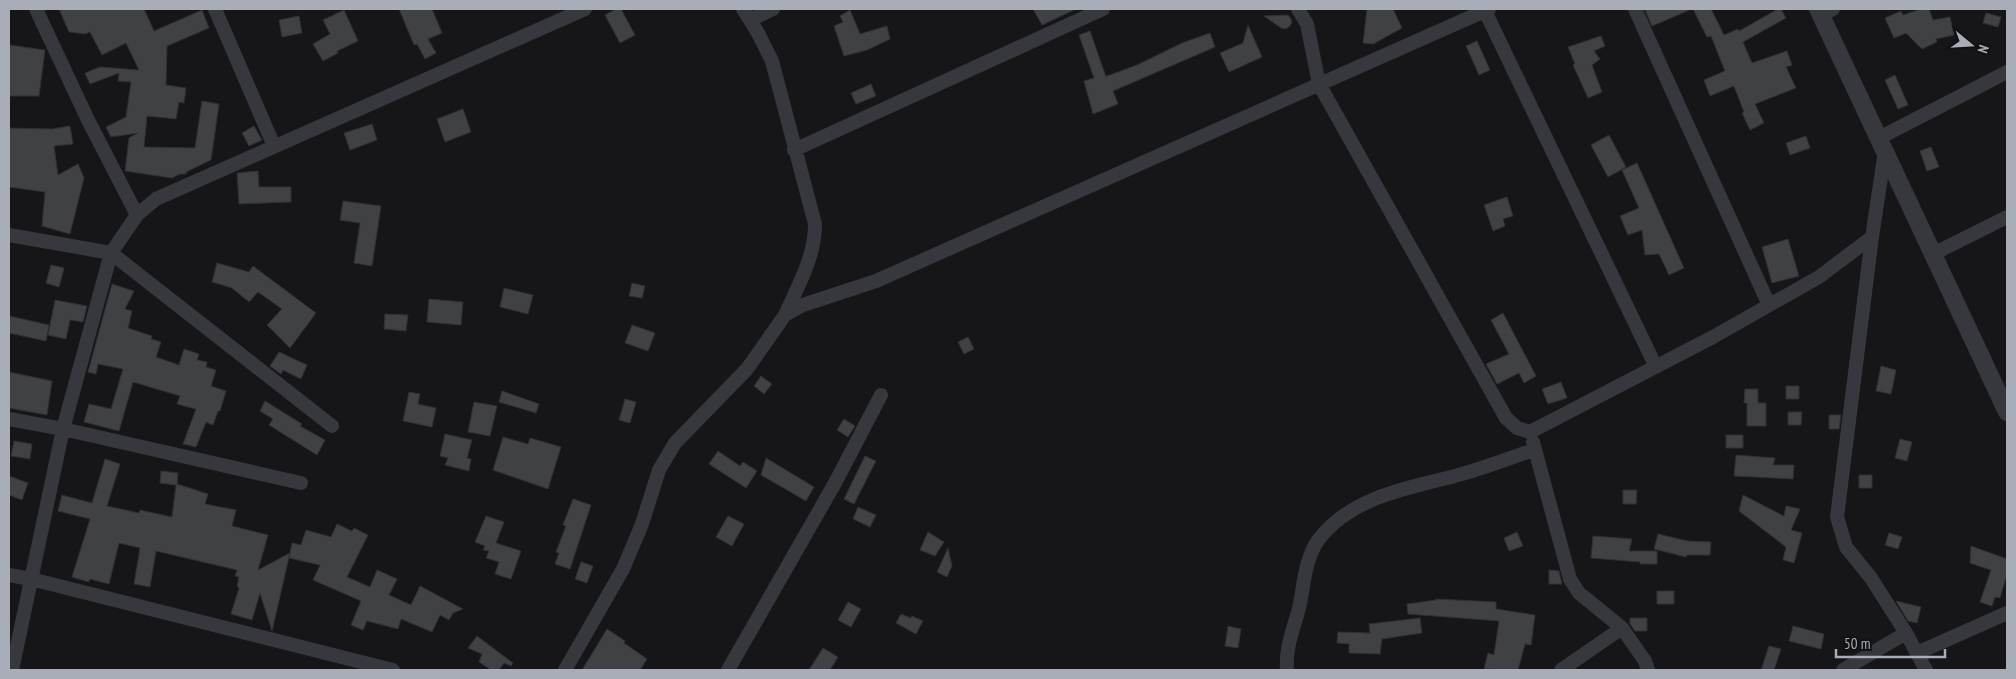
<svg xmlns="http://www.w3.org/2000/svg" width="2016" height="679" font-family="'PT Sans Narrow',sans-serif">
  <rect width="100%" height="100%" fill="#161618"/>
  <!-- building -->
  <path fill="#404145" stroke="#303034" d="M59,9H144L154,31L202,10L209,28L167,46L166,85L186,88L184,103L179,102L176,119L147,116L144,147L195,148L202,101L219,104L211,160L186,172V174H180L172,178L125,171L129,138L138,133L111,137L106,127L126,117L131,82L118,81L119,73L90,84L85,73L100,67L139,70L126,43L102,55L90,32L85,34L69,32Z
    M399,9H432L442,33L428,39L436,53L425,59L417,44L414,45Z
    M616,9H621L635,35L620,43L605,15Z
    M1033,9H1076L1042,25Z
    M1367,9H1393L1402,28L1373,44L1363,43Z
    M1649,9H1692L1652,26L1645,10Z
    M1693,9H1711L1724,35L1738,29L1739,31L1778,9H1781L1786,18L1743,42L1752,63L1787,51L1792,65L1786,67L1796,88L1755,104L1764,123L1750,130L1742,113L1744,112L1734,86L1710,96L1704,80L1725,71L1711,36L1707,37Z
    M1921,9H1929L1933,20L1950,17L1954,35L1936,39L1937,42L1922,49L1906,33L1894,38L1885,18L1901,11L1903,15Z
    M344,10L358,41L337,51L338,53L323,61L313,44L330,34L323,20Z
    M850,10L860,34L887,26L890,39L867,50L844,56L834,26L843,22L840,16Z
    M1986,13L2001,17L1998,27L1983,23Z
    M1287,15L1290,17L1292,22L1290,26L1286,29L1281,28L1264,16Z
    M299,16L302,33L282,37L279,20Z
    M1248,25L1262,57L1229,72L1220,53L1243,43Z
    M1090,31L1106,77L1107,75V76L1137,65L1182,43L1210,33L1215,47L1113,91L1118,104L1093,114L1084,81L1094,78L1079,35Z
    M1601,36L1605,46L1594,51L1600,59L1592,65L1602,92L1588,98L1573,65L1575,64L1568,47Z
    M1477,41L1490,70L1479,75L1466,46Z
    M9,45L45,50L39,96H9Z
    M1895,75L1908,105L1898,109L1885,80Z
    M871,84L876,96L856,104L851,93Z
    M463,109L471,132L445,142L437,119Z
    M372,124L377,140L350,150L344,133Z
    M70,126L73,144L54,146L58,175L78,164L84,178L70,234L42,226L45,192L9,187V128L52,129Z
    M254,126L262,140L249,146L242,133Z
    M1609,135L1626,167L1608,177L1591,145Z
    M1806,136L1810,148L1790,155L1786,143Z
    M1931,147L1939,167L1927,171L1920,151Z
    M1637,163L1684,268L1669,275L1659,254L1645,255L1642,230L1628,235L1620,216L1639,208L1622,170Z
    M258,171L259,187H291V202L239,204L237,173Z
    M1507,197L1513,216L1503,219L1505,226L1493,231L1484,205Z
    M343,201L381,206L372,266L354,263L360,223L340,220Z
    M1788,239L1799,276L1772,283L1762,247Z
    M217,263L249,272L253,266L316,313L290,348L267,325L282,309L258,292L249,302L232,288L212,282Z
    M51,265L64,268L59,287L46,283Z
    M632,283L645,286L642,298L629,296Z
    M112,284L134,291L125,309L132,311L128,328L152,336L151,339L161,342L156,357L179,365L184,349L199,354L197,360L207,362L206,367L216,370L211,386L226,391L220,411H218L213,425L206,422L196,447L183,444L196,409L177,404L180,396L133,382L119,431L84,422L89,404L111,409L123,369L98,364L96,374L88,372Z
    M504,288L533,295L528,314L500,307Z
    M429,299L463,302L461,325L427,322Z
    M55,300L87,306L83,322L70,320L66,339L48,335Z
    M1503,313L1536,376L1524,383L1519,373L1497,384L1486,364L1509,354L1491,320Z
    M385,314L408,315L406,331L384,329Z
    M9,316L49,325L46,341L9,333Z
    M632,325L655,333L648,351L625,343Z
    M968,337L974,349L964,354L958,342Z
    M279,352L307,365L301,379L283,370L281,374L270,366Z
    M1881,366L1896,370L1891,394L1876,391Z
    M9,372L52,381L47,415L9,408Z
    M761,376L772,384L764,394L754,386Z
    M1561,382L1567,398L1548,404L1542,389Z
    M1786,386H1799V399H1786Z
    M1745,389H1758V403H1766V426H1747V403H1744Z
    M502,391L539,404L536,413L499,402Z
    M409,392L420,394L418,404L436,408L432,427L403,421Z
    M625,399L636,402L630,423L619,420Z
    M265,401L302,424L300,426L325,440L317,455L269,425L273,419L260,411Z
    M474,402L497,406L490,436L468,432Z
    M1788,412H1802L1801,425H1788Z
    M1829,415H1841L1839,429H1829Z
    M844,419L855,426L848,437L837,430Z
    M445,434L472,440L467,458L471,459L469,471L445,465L448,458L440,456Z
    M1726,435H1743V448H1726Z
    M503,437L528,444L530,438L561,447L548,489L493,470Z
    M1900,439L1912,442L1907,461L1895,458Z
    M14,441L32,444L30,459L11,456Z
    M718,451L740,466L743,462L757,471L746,488L709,464Z
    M1736,455L1775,458L1773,465H1794L1793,479L1734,476Z
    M865,456L876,461L854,504L844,499Z
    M766,458L814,487L806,501L761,475Z
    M105,459L120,464L107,506L139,513L140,510L172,517L176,485L160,483L161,471L178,473L177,484L208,494L205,504L236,510L232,526L268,535L258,570L290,553L272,631L260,593L252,620L231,614L239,588L237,586L239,577L235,576L237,570L156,551L150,587L134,584L140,548L119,543L109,584L90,579L89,582L72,577L90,519L58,511L62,495L92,503Z
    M1859,475H1872V488H1859Z
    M9,476L28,483L22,500L9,495Z
    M1623,490H1637L1636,504H1623Z
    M1743,495L1784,516L1786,506L1800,509L1791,530L1802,533L1794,563L1783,560L1786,547L1739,511Z
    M573,499L591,505L570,569L555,564L559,553L556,552L566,526L563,525Z
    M858,507L876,515L870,527L853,519Z
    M486,516L504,522L496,543L521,551L511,579L495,574L499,562L486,558L489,551L483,550L485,546L475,542Z
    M728,516L744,524L732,546L716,537Z
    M337,524L352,531L354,528L368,535L347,577L370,587L377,570L397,579L389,595L411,605L420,586L463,609L453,613L449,620L440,615L432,632L401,619L398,629L367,621L363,630L351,625L361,601L313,580L320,565L289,558L292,543L301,545L306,530L331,537Z
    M928,532L944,542L935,556L920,550Z
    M1517,532L1523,546L1509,551L1504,538Z
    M1889,533L1902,537L1898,549L1885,545Z
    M1658,534L1688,541L1711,542L1710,555H1687L1686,557L1654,549Z
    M1593,536L1632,539L1629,551H1657V564H1640V562L1591,558Z
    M1971,546L2007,559V574L2000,598L1995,597L1992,606L1980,602L1991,570L1970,563Z
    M948,548L952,566L947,577L937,572Z
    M581,562L593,566L587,583L575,579Z
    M1549,570L1559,571L1562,584H1549Z
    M1657,591H1674V604H1657Z
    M1436,599L1496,602V609L1535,615L1531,645L1525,644L1518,670L1484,669L1488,653L1494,655L1499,621L1408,614L1407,604L1436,600Z
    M1896,601L1921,607L1917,623L1908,621Z
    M848,602L861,609L851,627L838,620Z
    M901,614L911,618L912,616L923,621L916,634L896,623Z
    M1420,618L1422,633L1382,639L1380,654L1349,653V644L1337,643L1338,632L1370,633L1369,624Z
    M1630,618H1647V631H1635L1630,624Z
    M1228,626L1241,629L1238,648L1225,646Z
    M1793,626L1824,634L1821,649L1789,641Z
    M607,629L625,641L624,643L647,659L640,670H582Z
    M477,636L513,663L511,666L504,663L499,670H491L479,662L482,654L468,648Z
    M1769,646L1781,649L1774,670H1761Z
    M823,648L838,657L830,670H809Z"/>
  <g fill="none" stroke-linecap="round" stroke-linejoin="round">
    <!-- minor -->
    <path stroke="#37383d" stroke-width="14" d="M36,9L88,120L137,215
      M215,9L274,146
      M743,9L758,33L772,61L815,224C815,257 798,286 785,315
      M1298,9L1307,24L1319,84L1506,418L1517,428L1530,432L1713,337L1819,277L1872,237L1885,151
      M1635,9L1769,305
      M1485,11L1656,367
      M1821,15L1833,9
      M750,20L773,9
      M1879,138L2007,72
      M794,150L1103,9
      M9,235L111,253L332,426
      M1872,237L1837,517L1846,547L1871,578L1906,633L1926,670
      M1933,254L2007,217
      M9,419L63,429L301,483
      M1533,442L1570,579L1579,593L1622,628L1645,661L1648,670
      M9,575L31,579L393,670
      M1917,653L2007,613
      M12,670L63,429L111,253L137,215L156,199L585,9
      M565,670L623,569L642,524L659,470L675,443L747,369L785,315L803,305L876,281L1489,9
      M728,670L835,483L881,395
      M1287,670C1285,646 1295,626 1300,604C1304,582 1306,556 1319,539C1350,499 1402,489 1447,478C1477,471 1506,459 1534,450
      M1561,670L1622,628
      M1843,670L1906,633"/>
    <!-- tertiary -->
    <path stroke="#37383d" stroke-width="18" d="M1818,9L2007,412"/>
  </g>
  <!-- border -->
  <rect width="2016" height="679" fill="none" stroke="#a8adb8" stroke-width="20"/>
  <!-- north arrow -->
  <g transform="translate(1971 45) rotate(108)" stroke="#111113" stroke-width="4" paint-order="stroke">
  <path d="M0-4L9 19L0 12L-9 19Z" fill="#a8adb8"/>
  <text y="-8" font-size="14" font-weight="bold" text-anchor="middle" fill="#a8adb8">N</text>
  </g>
  <!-- scale -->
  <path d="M1836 649v8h109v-8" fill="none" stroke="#a8adb8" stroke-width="2.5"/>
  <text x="1844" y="649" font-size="15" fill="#a8adb8" stroke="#111113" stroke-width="4" paint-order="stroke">50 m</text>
</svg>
